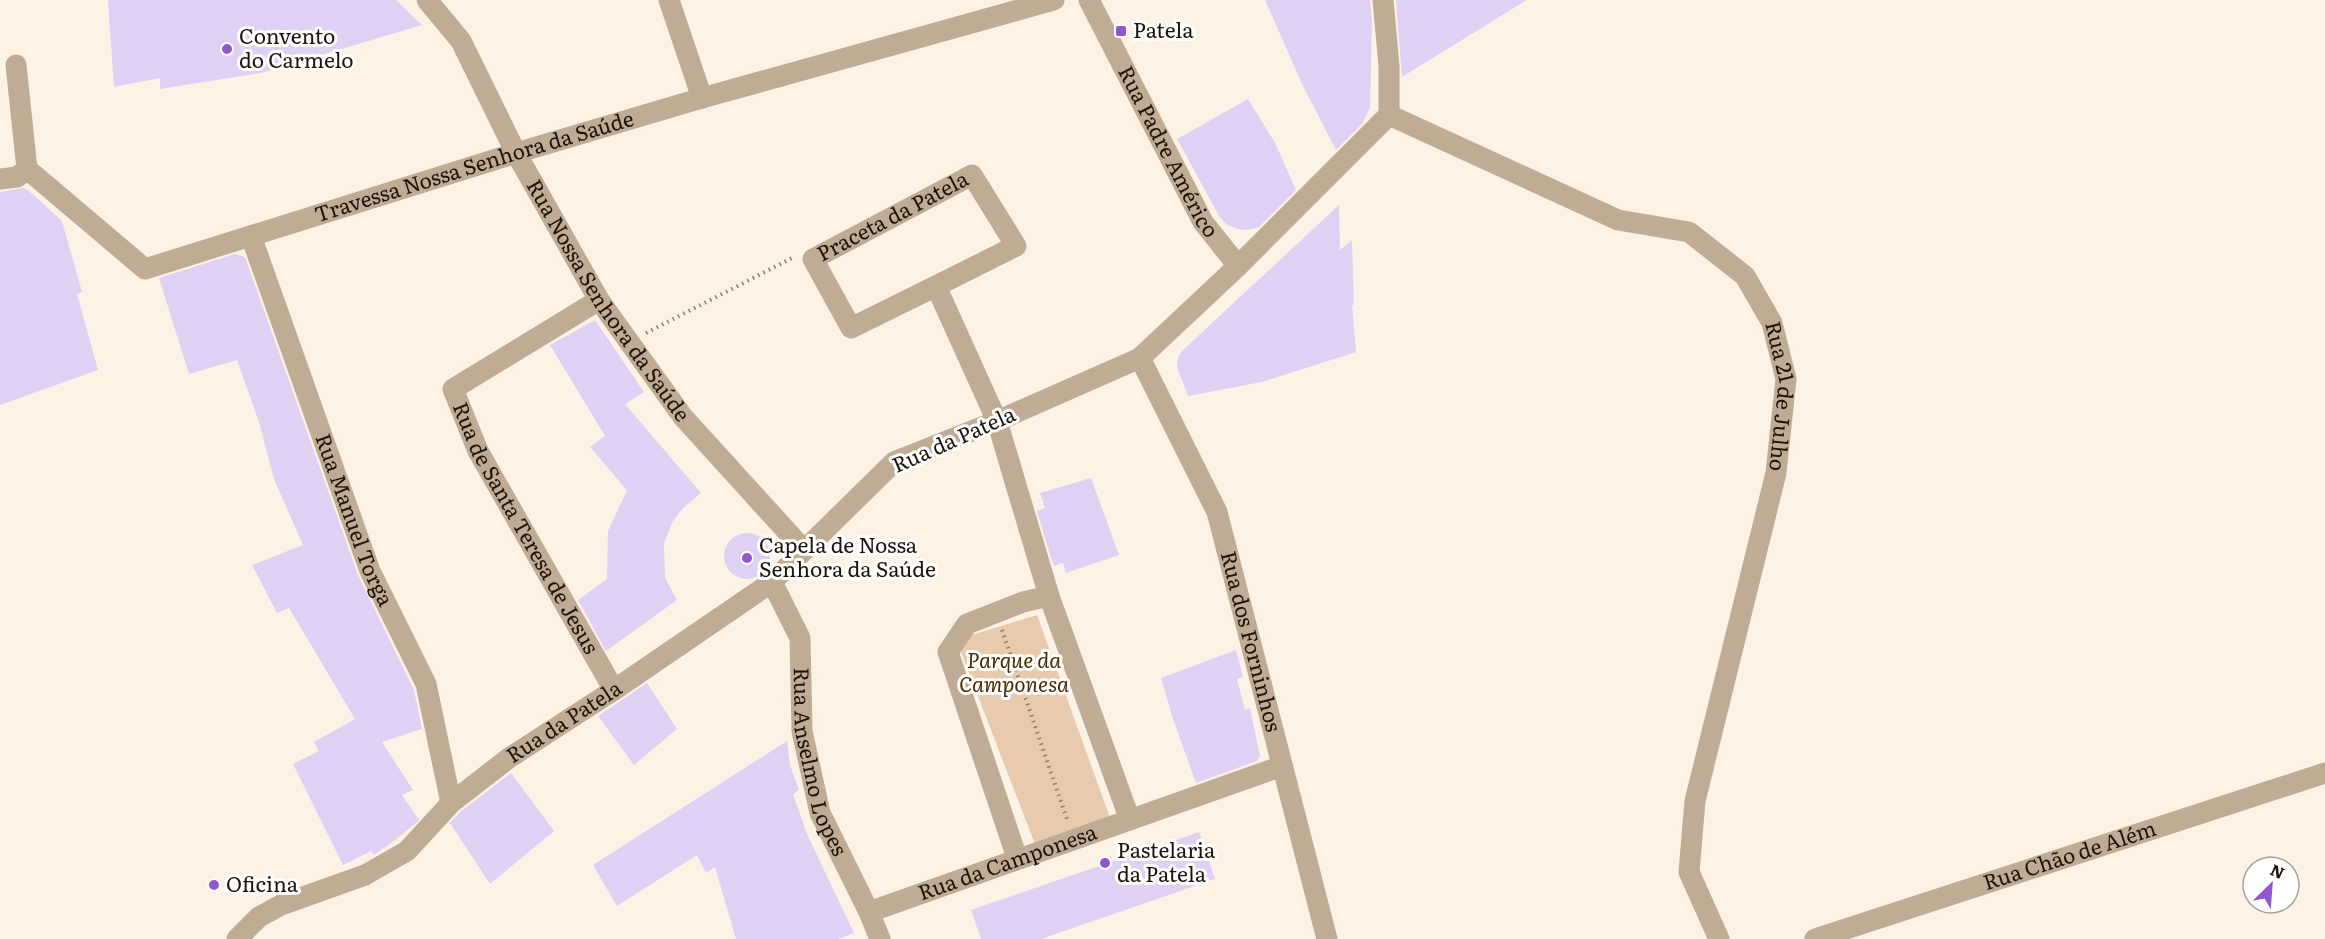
<svg xmlns="http://www.w3.org/2000/svg" width="2325" height="939" font-family="Literata,serif">
  <rect width="100%" height="100%" fill="#fdf2e6"/>
  <!-- green -->
  <path fill="#e8cbad" d="M1037,615L1113,826L1038,852L961,652L968,636Z"/>
  <!-- building -->
  <path fill="#dfd1f4" d="M108,0H396L422,25L261,73L160,89V78L114,87Z
    M1265,0H1370L1372,23L1370,108L1362,124L1336,150L1302,84Z
    M1396,0H1527L1402,77Z
    M1248,99L1275,143L1296,190L1259,227L1248,230L1237,229L1226,224L1219,216L1177,139Z
    M23,188L28,190L62,221L82,292L77,294L98,370L0,405V192Z
    M1339,205L1340,250L1352,240L1354,306L1352,304L1356,352L1262,382L1188,396L1177,367L1178,357L1182,351Z
    M235,254L245,257L358,575L414,690L422,729L382,742L413,790L402,795L419,820L398,838L374,855L371,851L343,865L293,764L319,751L314,742L355,719L289,608L277,613L252,565L303,545L274,479L259,422L237,360L189,374L159,278Z
    M595,320L644,392L625,404L701,493L683,508L673,521L664,543L665,578L677,600L606,651L578,600L607,579L608,531L627,490L590,447L605,436L550,345Z
    M1091,478L1119,555L1066,573L1063,563L1054,566L1051,558L1037,511L1045,508L1040,493Z
    M724 556a23 23 0 1 1 46 0a23 23 0 1 1-46 0Z
    M1236,650L1243,677L1237,679L1245,710L1250,708L1260,756L1257,761L1196,783L1173,719L1161,678Z
    M647,683L677,729L634,765L598,716Z
    M787,741L790,765L799,790L793,794L807,834L854,933L838,939H736L715,867L706,873L697,855L617,906L593,865Z
    M511,773L554,831L490,884L450,823L460,812Z
    M1199,832L1215,879L1041,939H981L971,910Z"/>
  <g fill="none" stroke-linecap="round" stroke-linejoin="round">
    <!-- path -->
    <path stroke="#887e72" stroke-width="4" stroke-dasharray="1.5 4.5" stroke-linecap="butt" d="M646,333L794,257
      M1002,630L1068,822"/>
    <!-- street -->
    <g stroke="#c0ab95" stroke-width="21">
      <path id="s1" d="M427,0L461,41L516,153L599,300L683,417L803,549"/>
      <path d="M669,0L702,98"/>
      <path id="s2" d="M1089,0L1203,222L1238,266"/>
      <path id="s3" d="M16,65L27,169L145,269L516,153L702,98L1054,0"/>
      <path id="s4" d="M1389,115L1618,220L1689,232L1745,276L1772,323L1786,379L1776,473L1695,801L1689,872L1719,939"/>
      <path d="M0,179L17,177L27,169"/>
      <path id="s5" d="M251,236L370,571L426,684L451,803"/>
      <path id="s6" d="M936,286L851,328L813,259L972,175L1016,246L936,286L997,421L1049,596L1130,820"/>
      <path id="s7" d="M599,300L453,389L478,451L614,690"/>
      <path id="s8" d="M1140,358L1217,512L1327,939"/>
      <path id="s9" d="M772,582L800,638L802,731L820,813L869,912L880,939"/>
      <path d="M1017,858L948,652L967,624L1023,602L1049,596"/>
      <path id="s10" d="M869,912L1282,766"/>
      <path id="s11" d="M237,939L259,917L281,905L365,875L407,851L451,803L509,758L614,690L772,582L894,462L997,421L1140,358L1238,266L1389,115V66L1383,0"/>
      <path id="s12" d="M1815,939L2325,773"/>
    </g>
  </g>
  <!-- markers -->
  <g fill="#9257ce" stroke="#fff" stroke-width="2">
    <rect x="1115" y="25" width="12" height="12" rx="3"/>
    <circle cx="227" cy="49" r="6"/>
    <circle cx="747" cy="558" r="6"/>
    <circle cx="1105" cy="863" r="6"/>
    <circle cx="214" cy="885" r="6"/>
  </g>
  <g text-anchor="middle" stroke-width="6" stroke-linejoin="round" paint-order="stroke">
    <!-- poi labels -->
    <g font-size="21" fill="#1d1409" stroke="#fff" text-anchor="start">
      <text x="1133" y="38">Patela</text>
      <text x="239" y="44">Convento<tspan x="239" dy="24">do Carmelo</tspan></text>
      <text x="759" y="553">Capela de Nossa<tspan x="759" dy="24">Senhora da Saúde</tspan></text>
      <text x="1117" y="858">Pastelaria<tspan x="1117" dy="24">da Patela</tspan></text>
      <text x="226" y="892">Oficina</text>
    </g>
    <!-- street labels -->
    <g font-size="21" fill="#1d1409" stroke="#fff">
      <text dy="7" stroke="none"><textPath href="#s2" startOffset="171">Rua Padre Américo</textPath></text>
      <text dy="7" stroke="none"><textPath href="#s3" startOffset="604">Travessa Nossa Senhora da Saúde</textPath></text>
      <text dy="7" stroke="none"><textPath href="#s6" startOffset="264">Praceta da Patela</textPath></text>
      <text dy="7" stroke="none"><textPath href="#s1" startOffset="352">Rua Nossa Senhora da Saúde</textPath></text>
      <text dy="7" stroke="none"><textPath href="#s4" startOffset="524">Rua 21 de Julho</textPath></text>
      <text transform="translate(954 440) rotate(-24)" y="7">Rua da Patela</text>
      <text dy="7" stroke="none"><textPath href="#s5" startOffset="302">Rua Manuel Torga</textPath></text>
      <text dy="7" stroke="none"><textPath href="#s7" startOffset="328">Rua de Santa Teresa de Jesus</textPath></text>
      <text dy="7" stroke="none"><textPath href="#s8" startOffset="306">Rua dos Forninhos</textPath></text>
      <text dy="7" stroke="none"><textPath href="#s11" startOffset="398">Rua da Patela</textPath></text>
      <text dy="7" stroke="none"><textPath href="#s9" startOffset="189">Rua Anselmo Lopes</textPath></text>
      <text dy="7" stroke="none"><textPath href="#s12" startOffset="268">Rua Chão de Além</textPath></text>
      <text dy="7" stroke="none"><textPath href="#s10" startOffset="147">Rua da Camponesa</textPath></text>
    </g>
    <!-- park labels -->
    <g font-size="21" font-style="italic" fill="#4a2c01" stroke="#fff">
      <text x="1014" y="668">Parque da<tspan x="1014" dy="24">Camponesa</tspan></text>
    </g>
  </g>
  <!-- north arrow -->
  <g transform="translate(2271 885) rotate(25)"><circle r="28" fill="#ffffff" stroke="#a5a19d" stroke-width="1.5"/>
  <path d="M0-4.5L10 22L0 15L-10 22Z" fill="#9257ce"/>
  <text y="-9" font-size="16" font-weight="bold" text-anchor="middle" fill="#1d1409">N</text>
  </g>
</svg>
